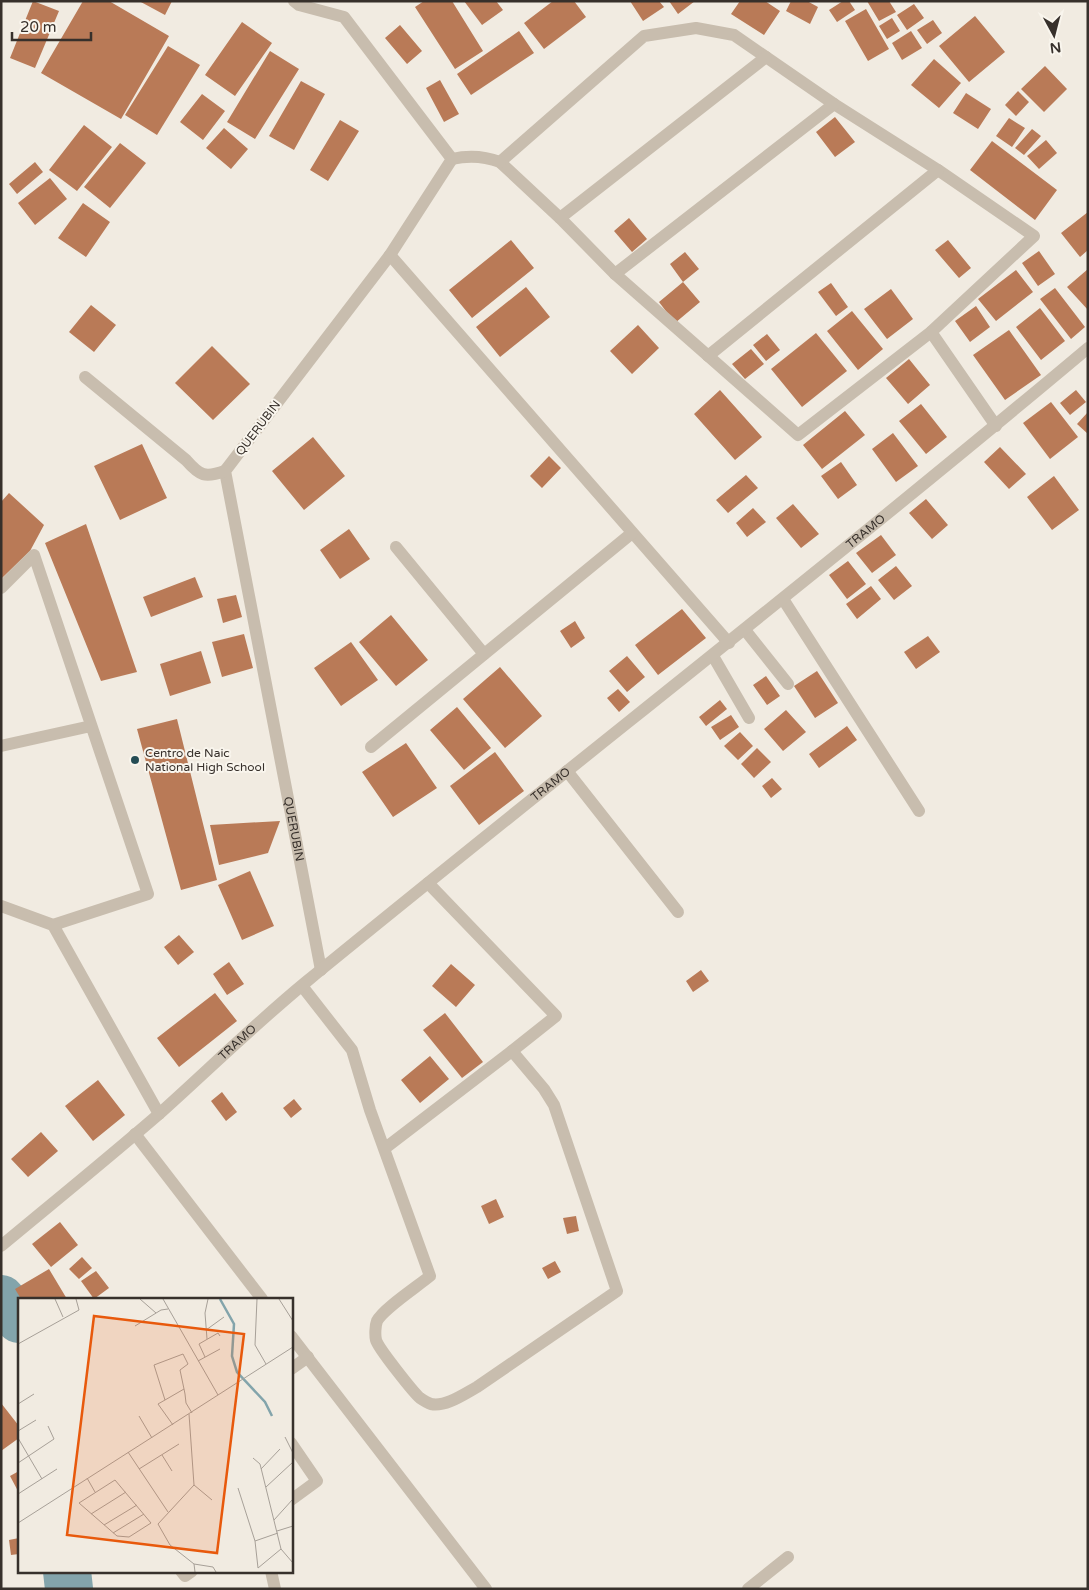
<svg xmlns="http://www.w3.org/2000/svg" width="1089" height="1590" font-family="'Varela Round',sans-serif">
  <rect width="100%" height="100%" fill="#f1ebe1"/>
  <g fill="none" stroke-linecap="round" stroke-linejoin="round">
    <!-- river -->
    <path stroke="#83a4ab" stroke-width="48" d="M1,1299L19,1319
      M67,1571L69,1589"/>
  </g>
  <!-- building -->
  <path fill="#b97a57" d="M33,1L59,11L35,68L10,58Z
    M83,1H109L169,36L121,119L41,73Z
    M139,1H172L165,15Z
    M424,1H452L483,51L455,69L415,7Z
    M464,1H496L503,10L482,25Z
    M553,1H574L586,17L544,49L524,23Z
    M630,1H659L664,7L643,21Z
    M669,1H695L678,14Z
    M740,1H765L780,11L764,35L731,14Z
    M791,1H807L818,7L810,24L786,11Z
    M843,1H849L855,10L837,22L829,10Z
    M867,1H889L896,12L879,21Z
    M914,4L924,18L907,30L897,15Z
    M866,9L889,49L868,61L845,21Z
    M975,16L1005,52L969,82L939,46Z
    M892,18L900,31L887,39L879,26Z
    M933,20L942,33L927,44L917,30Z
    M242,22L272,43L235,96L205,75Z
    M400,25L422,51L407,64L385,38Z
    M519,31L534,53L471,95L457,74Z
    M911,31L922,48L902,60L892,43Z
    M168,46L200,65L157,135L125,115Z
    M270,51L299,69L255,139L227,122Z
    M934,59L961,83L939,108L911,85Z
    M1045,66L1067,89L1044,112L1021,89Z
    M440,80L459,114L444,122L426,88Z
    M301,81L325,94L294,150L269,136Z
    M1018,91L1029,102L1016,116L1005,105Z
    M966,93L991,109L978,129L953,113Z
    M202,94L225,111L203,140L180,122Z
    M835,117L855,142L835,157L816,132Z
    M1009,118L1025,128L1012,147L996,136Z
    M340,120L359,131L328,181L310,170Z
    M84,125L112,147L77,191L49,170Z
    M224,128L248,149L231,169L206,148Z
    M1032,129L1041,136L1024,155L1015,148Z
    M1046,140L1057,153L1039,169L1027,156Z
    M992,141L1057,190L1035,220L970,170Z
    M120,143L146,163L110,208L84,187Z
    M35,162L43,172L17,194L9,184Z
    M50,178L67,199L35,225L18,203Z
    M83,203L110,222L86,257L58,238Z
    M1088,212V250L1080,257L1061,233Z
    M629,218L647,239L632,252L614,231Z
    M511,240L534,268L472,318L449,290Z
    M948,240L971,268L959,278L935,250Z
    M1039,251L1055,274L1038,286L1022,263Z
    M685,252L699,269L683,282L670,264Z
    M1088,269V310L1067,287Z
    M1016,270L1033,292L996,321L978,299Z
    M683,282L700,302L675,323L659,302Z
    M831,283L848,307L836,316L818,292Z
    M526,287L550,317L500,357L476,327Z
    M1055,288L1085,327L1071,339L1040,299Z
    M891,289L913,319L887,339L864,309Z
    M91,305L116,325L94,352L69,332Z
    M976,306L990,327L970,342L955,321Z
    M1040,308L1065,341L1041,360L1016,327Z
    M852,311L883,349L858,370L827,331Z
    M638,325L659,348L632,374L610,351Z
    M1009,330L1041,375L1005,400L973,355Z
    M816,333L847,371L802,407L771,369Z
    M767,334L780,350L766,361L753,345Z
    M212,346L250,384L213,420L175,383Z
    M751,349L764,364L745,379L732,364Z
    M909,359L930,385L908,404L886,378Z
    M720,390L762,437L735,460L694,414Z
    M1076,390L1086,402L1070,415L1060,403Z
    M1051,402L1078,437L1050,459L1023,423Z
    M921,404L947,437L926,454L899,421Z
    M845,411L865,435L822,469L803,445Z
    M1088,412V434L1077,424Z
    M893,433L918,466L896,482L872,449Z
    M313,437L345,476L304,510L272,471Z
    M142,444L167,498L120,520L94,466Z
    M1000,447L1026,474L1009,489L984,462Z
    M549,456L561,468L542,488L530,476Z
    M841,462L857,485L838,499L821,476Z
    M746,475L758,488L728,513L716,500Z
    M1054,476L1079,510L1052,530L1027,497Z
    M9,493L44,525L30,551L1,579V502Z
    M926,499L948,525L932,539L909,513Z
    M793,504L819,534L801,548L776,518Z
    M753,508L766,522L747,537L736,523Z
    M86,524L137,672L101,681L45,543Z
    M349,529L370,559L340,579L320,550Z
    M881,535L896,555L872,573L856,553Z
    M848,561L866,584L847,599L829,575Z
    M896,566L912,586L894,600L878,580Z
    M195,577L203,597L151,617L143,597Z
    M871,586L881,599L857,619L846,604Z
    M236,595L242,617L223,623L217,599Z
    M682,609L706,638L658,675L635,645Z
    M391,615L428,660L396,686L359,642Z
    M575,621L585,638L571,648L560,631Z
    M244,634L253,668L222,677L212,642Z
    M928,636L940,652L916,669L904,652Z
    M351,642L378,680L341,706L314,668Z
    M201,651L211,683L170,696L160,664Z
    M627,656L645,677L627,692L609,671Z
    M500,667L542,716L505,748L463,699Z
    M817,671L838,703L815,718L794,686Z
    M766,676L780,696L767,705L753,685Z
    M618,689L630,702L619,712L607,698Z
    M720,700L727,709L706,726L699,717Z
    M457,707L491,748L464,770L430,730Z
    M786,710L806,732L783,751L764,729Z
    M731,715L739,727L720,740L711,727Z
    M177,719L217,880L181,890L137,729Z
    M847,726L857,740L819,768L809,754Z
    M740,732L753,746L738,760L724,746Z
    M406,743L437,788L393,817L362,772Z
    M757,748L771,762L754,778L741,764Z
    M495,752L524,791L479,825L450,786Z
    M772,778L782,789L771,798L762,786Z
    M280,821L268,853L219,865L210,825Z
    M250,871L274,926L242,940L218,885Z
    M179,935L194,952L178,965L164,947Z
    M229,962L244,984L227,995L213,974Z
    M451,964L475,985L456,1007L432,986Z
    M701,970L709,981L693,992L686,981Z
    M215,993L237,1021L179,1067L157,1038Z
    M445,1013L483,1062L462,1078L423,1030Z
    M430,1056L449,1079L420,1103L401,1080Z
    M98,1080L125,1115L93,1141L65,1106Z
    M222,1092L237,1112L226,1121L211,1101Z
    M294,1099L302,1109L291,1118L283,1108Z
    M41,1132L58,1151L28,1177L11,1159Z
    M496,1199L504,1217L489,1224L481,1206Z
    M576,1216L579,1231L567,1234L563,1218Z
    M60,1222L78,1245L51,1267L32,1244Z
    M82,1257L92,1268L79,1279L69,1269Z
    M555,1261L561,1272L548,1279L542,1268Z
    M49,1269L67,1299H21L15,1289Z
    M96,1271L109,1288L94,1299L81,1281Z
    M1,1403L19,1426V1438L1,1451Z
    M19,1471V1493L10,1476Z
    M19,1538V1554L11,1555L9,1540Z"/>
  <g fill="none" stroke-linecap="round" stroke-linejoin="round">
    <!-- service -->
    <path stroke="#c8bdae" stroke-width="12" d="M1,588L34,555L148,894L53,925L1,906
      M783,599L919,811
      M745,630L788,684
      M713,656L749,718
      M1,746L91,726
      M53,925L159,1114"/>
    <!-- minor -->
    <g stroke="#c8bdae" stroke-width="12">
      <path id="s1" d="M294,1L299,5L344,17L452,159L390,255L225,471L321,970"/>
      <path d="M696,28L734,35L834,104L938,170L1034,236L931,332L798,435L615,274L560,218L500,162L644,36Z"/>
      <path d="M452,159C469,155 484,156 500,162"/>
      <path d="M560,218L766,57"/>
      <path d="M390,255L729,643"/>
      <path d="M615,274L834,104"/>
      <path d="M931,332L996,426"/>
      <path d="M708,356L938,170"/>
      <path d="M85,377L186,460C200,476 205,478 225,471"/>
      <path d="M396,547L484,654"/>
      <path d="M371,747L632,533"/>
      <path d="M567,771L678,912"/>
      <path d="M428,883L556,1016L512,1051"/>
      <path d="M302,986L352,1050L370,1110L430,1276C418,1286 383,1309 377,1321C375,1326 375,1336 376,1340C378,1348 414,1393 420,1398C423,1400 428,1403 431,1404C446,1407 464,1394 477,1387L617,1291L554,1105L544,1089L512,1051L384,1149"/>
      <path d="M135,1134L262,1299"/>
      <path d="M291,1336L486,1589"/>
      <path d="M291,1369L308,1357"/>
      <path d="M291,1443L317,1481L291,1500"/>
      <path d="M181,1571L185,1576L192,1571"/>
      <path d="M271,1571L275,1589"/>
      <path d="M748,1589L788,1557"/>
    </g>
    <!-- tertiary -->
    <path stroke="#c8bdae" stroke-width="12" id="s2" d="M1,1246C54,1202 107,1159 159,1114C208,1070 255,1024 306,982C566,769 831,564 1088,348"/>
  </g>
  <!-- markers -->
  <circle fill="#254c54" stroke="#f9f5ed" stroke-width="2" cx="135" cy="760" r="5"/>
  <g text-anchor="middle" stroke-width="4" stroke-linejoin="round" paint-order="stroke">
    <!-- street labels -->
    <g font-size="12" fill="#37302b" stroke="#f9f5ed">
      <text transform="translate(258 428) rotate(-53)" y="4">QUERUBIN</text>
      <text dy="4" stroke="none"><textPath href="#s2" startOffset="1122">TRAMO</textPath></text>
      <text dy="4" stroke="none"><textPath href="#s2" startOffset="718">TRAMO</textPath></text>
      <text dy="4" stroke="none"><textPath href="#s1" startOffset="982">QUERUBIN</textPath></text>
      <text dy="4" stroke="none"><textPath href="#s2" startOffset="312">TRAMO</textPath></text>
    </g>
    <!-- poi labels -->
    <g font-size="12" fill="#37302b" stroke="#f9f5ed" text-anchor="start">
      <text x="145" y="757">Centro de Naic<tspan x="145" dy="14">National High School</tspan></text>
    </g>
  </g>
  <!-- overview -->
  <g transform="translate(18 1298)">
    <rect width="275" height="275" fill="#f1ebe1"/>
    <path fill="none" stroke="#83a4ab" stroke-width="2.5" d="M202,1L216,26L214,58L219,74L247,104L254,118"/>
    <path fill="none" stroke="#a7a098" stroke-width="1" d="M37,1L45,19M122,1L138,15M145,1L200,97M239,1L237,47L248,66M261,1L275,23M117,28L143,12L150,11M188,32L206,19M189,41L187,15L190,1M0,46L61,12L58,1M187,59L181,46L200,35L202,38M180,63L202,51M166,91L147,102L136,67L165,56L170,66L162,72L166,91L167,96L168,105L174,115M147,102L140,106L155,127M0,106L16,96M171,116L176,187L140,226L152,247L176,266L177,274M121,118L134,140M0,133L18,122M267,139L275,155M0,140L24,181M110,154L150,214M144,157L154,173M235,160L242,166L263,251L275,265M0,165L36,141L30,128M121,171L161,146M243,171L262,151M69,180L77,194M97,182L133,225L111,239L99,238L61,205ZM176,187L194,202M248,189L275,164M220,190L237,243L260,235M0,196L39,171M73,216L108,194M256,222L275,201M0,225L275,49M86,227L119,207M259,233L275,228M95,235L126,216M237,243L240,270L263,251M176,266L195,269L198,274"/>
    <path fill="#e8590c" fill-opacity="0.15" stroke="#e8590c" stroke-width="2.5" d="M76,18L226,36L199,255L49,237Z"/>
    <rect width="275" height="275" fill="none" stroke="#37302b" stroke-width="2.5"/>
  </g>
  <!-- border -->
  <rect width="1089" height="1590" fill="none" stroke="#37302b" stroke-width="5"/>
  <!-- north arrow -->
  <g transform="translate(1054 35) rotate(173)" stroke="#f9f5ed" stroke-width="4" paint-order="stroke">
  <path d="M0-4L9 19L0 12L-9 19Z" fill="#37302b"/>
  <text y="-8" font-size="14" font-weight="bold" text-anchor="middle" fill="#37302b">N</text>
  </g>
  <!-- scale -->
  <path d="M12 32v8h79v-8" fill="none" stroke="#37302b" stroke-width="2.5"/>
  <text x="20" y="32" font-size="15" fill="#37302b" stroke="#f9f5ed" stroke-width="4" paint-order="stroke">20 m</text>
</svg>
